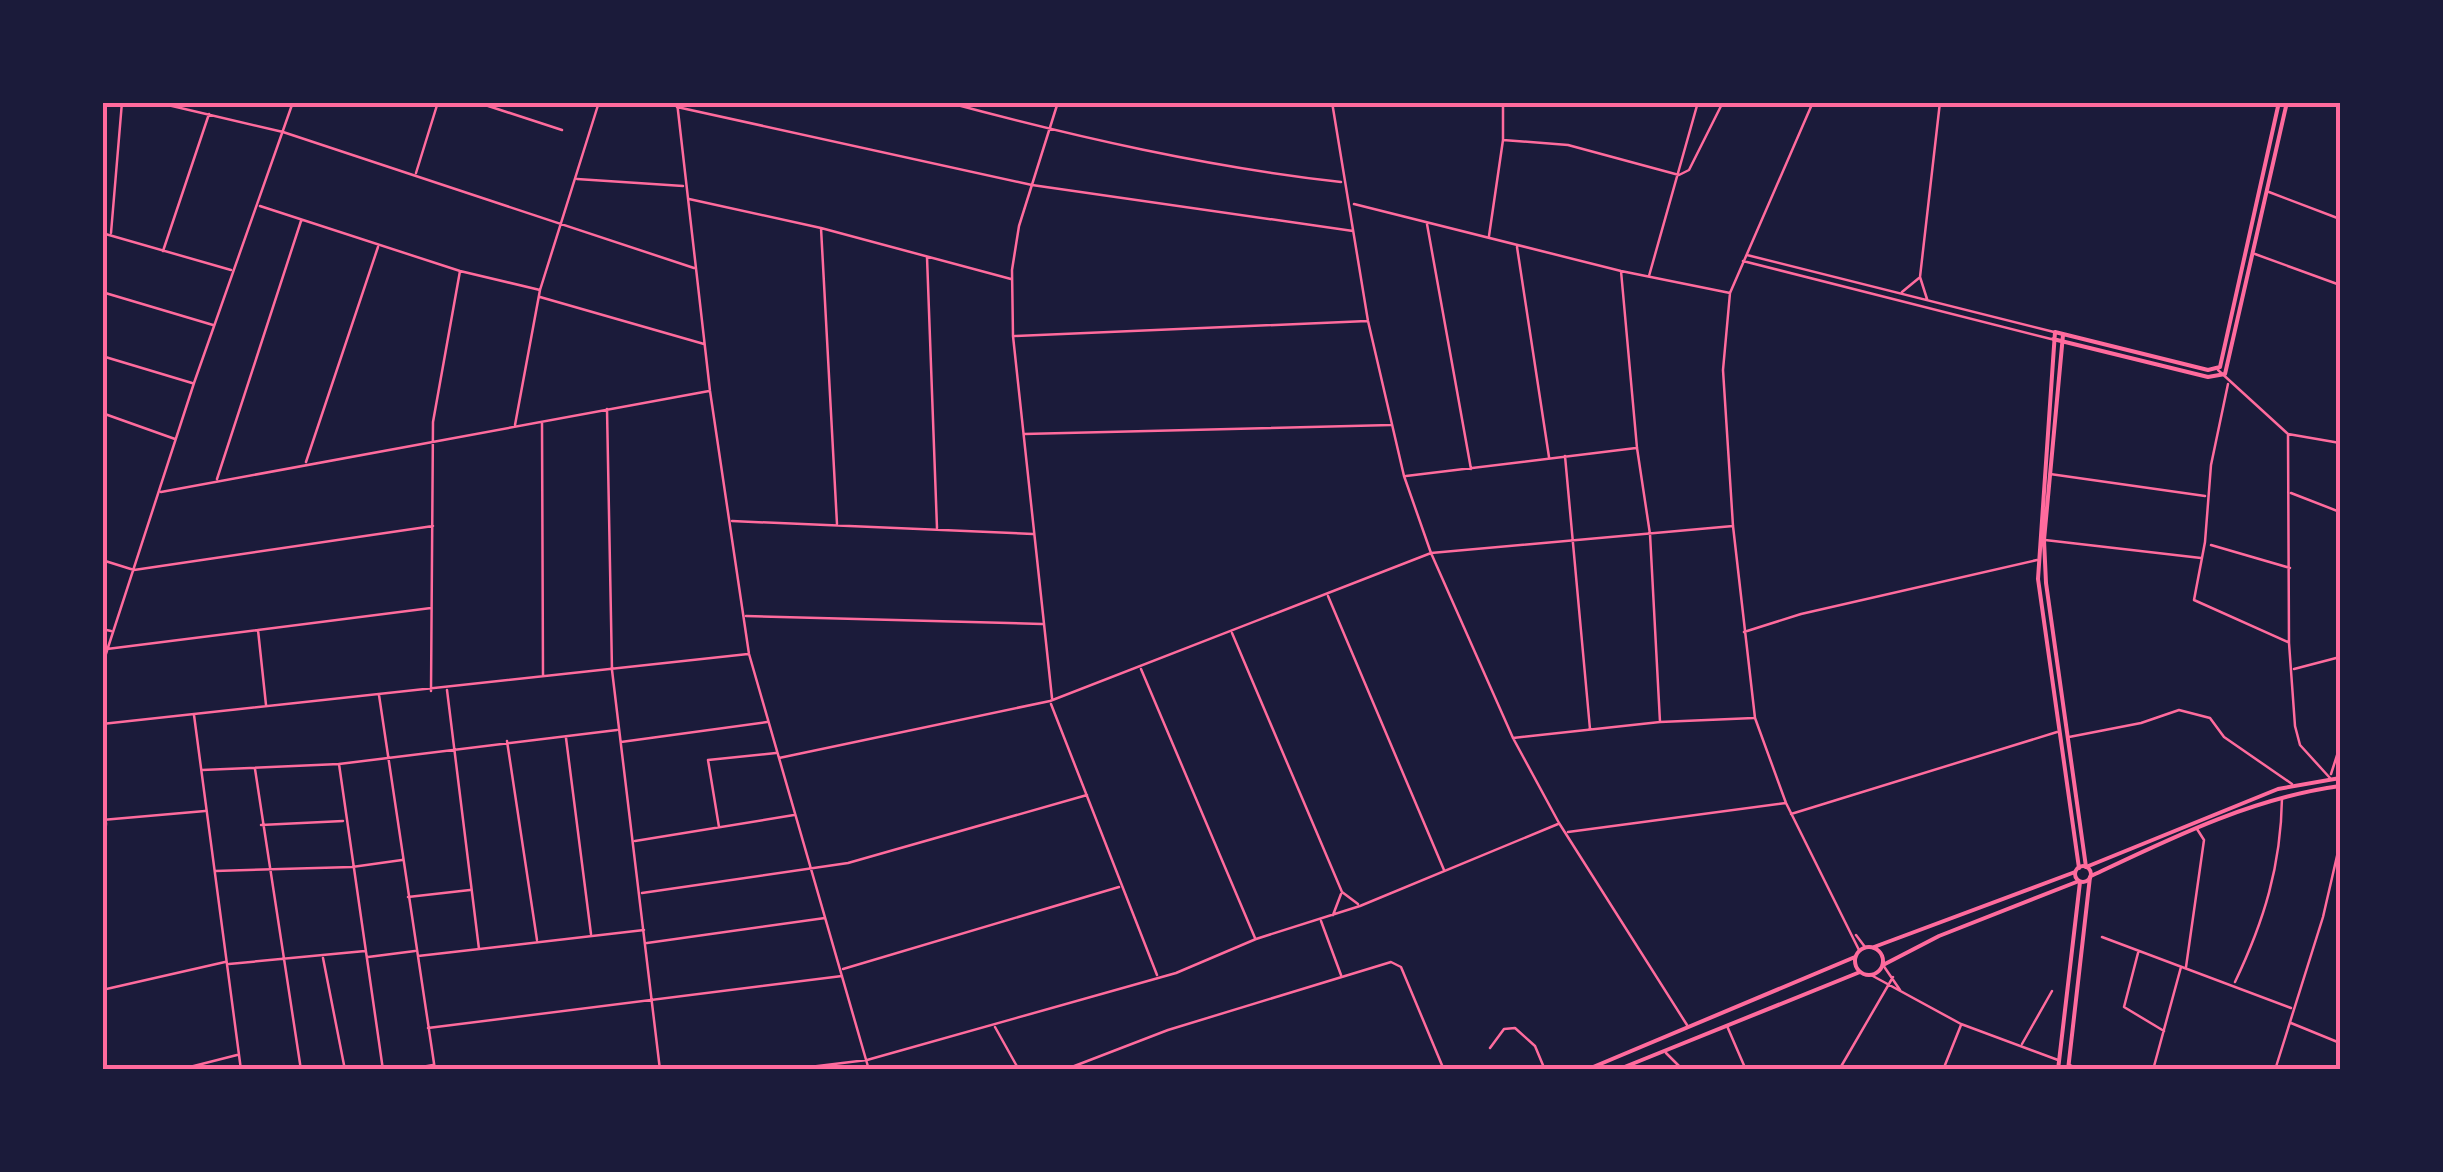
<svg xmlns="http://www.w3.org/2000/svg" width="2443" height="1172" font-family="Arial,sans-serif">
  <rect width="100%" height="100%" fill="#1b1b3a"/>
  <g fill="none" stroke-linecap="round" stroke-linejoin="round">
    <!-- minor -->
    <path stroke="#ff6b9d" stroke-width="2.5" d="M155,102L283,132L694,268
      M476,102L562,130
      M677,102L710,391L749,654L869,1070
      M946,102C1076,137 1207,167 1341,182
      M1332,102L1368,321L1404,476L1431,553L1513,738L1559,823L1687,1025
      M1813,102L1730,293L1723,370L1733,526L1755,718L1786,803L1859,950
      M677,107L1032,185L1353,231
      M1503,140L1568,145L1679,175L1689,170L1723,102
      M416,173L438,102
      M577,179L683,186
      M2269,192L2340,219
      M689,199L821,228L1011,279
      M1354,204L1621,271L1730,293
      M260,206L460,271L540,290
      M1427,224L1471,469
      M821,228L837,524
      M102,233L231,270
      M111,233L122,102
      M1489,236L1503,140V102
      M1517,247L1549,457
      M163,251L209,114
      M2255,254L2340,285
      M1747,255L2054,332
      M927,257L937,528
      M1743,261L2051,339
      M1621,271L1637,448L1650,534L1660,722
      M1649,276L1698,102
      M102,292L213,325
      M1902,292L1919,278
      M540,297L704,344
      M1927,299L1920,277L1940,102
      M1015,336L1367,321
      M102,356L192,383
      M2218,370L2288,434L2340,443
      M2228,384L2211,465L2205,542L2194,600L2288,642
      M607,409L612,670L660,1070
      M102,413L175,439
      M542,423L543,675
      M515,425L540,290L599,102
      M1024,434L1391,425
      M2288,434L2289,643L2295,726L2300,745L2330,778
      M1565,456L1590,729
      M306,462L378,247
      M2050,474L2205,496
      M1406,476L1636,448
      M217,479L301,221
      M161,492L709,391
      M2291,493L2340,512
      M732,521L1033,534
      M2045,540L2201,558
      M2211,545L2290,568
      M102,560L134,570L433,526
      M1328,596L1444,870
      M746,616L1042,624
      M102,629L111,631
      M258,630L266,705
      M1744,632L1801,614L2037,560
      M1232,633L1342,892L1358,904
      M107,649L431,608
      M102,666L194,383L293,102
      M1141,669L1255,938
      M2294,669L2340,657
      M447,690L479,949
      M431,691L433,422L460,271
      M379,695L435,1070
      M1052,698L1013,336L1012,270L1019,226L1058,102
      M1051,704L1157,975
      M194,715L241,1070
      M102,724L748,654
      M2069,737L2141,723L2179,710L2210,718L2224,737L2292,784
      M566,738L591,934
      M1513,738L1660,722L1754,718
      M507,741L537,940
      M621,742L767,722
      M779,758L1050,701L1431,553L1733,526
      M339,764L383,1070
      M255,769L301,1070
      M202,770L339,764L617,730
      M2331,774L2340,746
      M1791,814L2057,732
      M102,820L205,811
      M261,825L343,821
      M719,827L708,760L776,753
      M1568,832L1786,803
      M635,841L794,815
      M215,871L352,867L402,860
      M102,886L106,823
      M642,893L848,863L1087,795
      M408,897L470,890
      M1333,915L1341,894
      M1321,921L1341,975
      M1856,935L1865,947
      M2102,937L2291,1008
      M647,943L825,918
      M2138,953L2124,1007L2164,1031
      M418,956L644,930
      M368,957L415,951
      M323,958L345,1070
      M229,964L365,951
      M1883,965L1900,990
      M2186,967L2204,840L2197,829
      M843,969L1119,887
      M1871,975L1961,1024L2058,1060
      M2235,982C2264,921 2281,866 2282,798
      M102,990L225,962
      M2291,1023L2340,1043
      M1727,1026L1746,1070
      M995,1027L1019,1070
      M428,1028L842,976
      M2022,1044L2052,991
      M1490,1048L1504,1029L1515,1028L1535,1046L1545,1070
      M1666,1053L1683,1070
      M2070,1065L2080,1070
      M178,1070L237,1055
      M405,1070L433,1065
      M785,1070L867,1060L1176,973L1256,939L1360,906L1558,824
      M1064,1070L1168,1030L1391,962L1401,967L1444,1070
      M1839,1070L1893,977
      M1943,1070L1961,1025
      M2153,1070L2181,967
      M2275,1070L2323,917L2340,843"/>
    <!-- tertiary -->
    <path stroke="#ff6b9d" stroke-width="4" d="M2063,335L2044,540L2046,583L2086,867
      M2053,339L2208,377L2225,374L2287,102
      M2079,868L2038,579L2055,332L2208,370L2220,367L2279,102
      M2058,1070L2080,882
      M2068,1070L2090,877"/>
    <!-- secondary -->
    <path stroke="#ff6b9d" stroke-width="4" d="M2075 874a8 8 0 1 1 16 0a8 8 0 1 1-16 0Z
      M2086,867L2278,789L2340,778
      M2091,876C2171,838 2252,798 2340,786
      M1855 961a14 14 0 1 1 28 0a14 14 0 1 1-28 0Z
      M1874,947L2075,872
      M1883,965L1939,936L2079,881
      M1586,1070L1855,957
      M1617,1070L1860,972"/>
  </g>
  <!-- border -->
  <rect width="2443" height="1172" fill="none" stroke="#1b1b3a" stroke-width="210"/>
  <rect x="105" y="105" width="2233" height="962" fill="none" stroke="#ff6b9d" stroke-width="4"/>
</svg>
